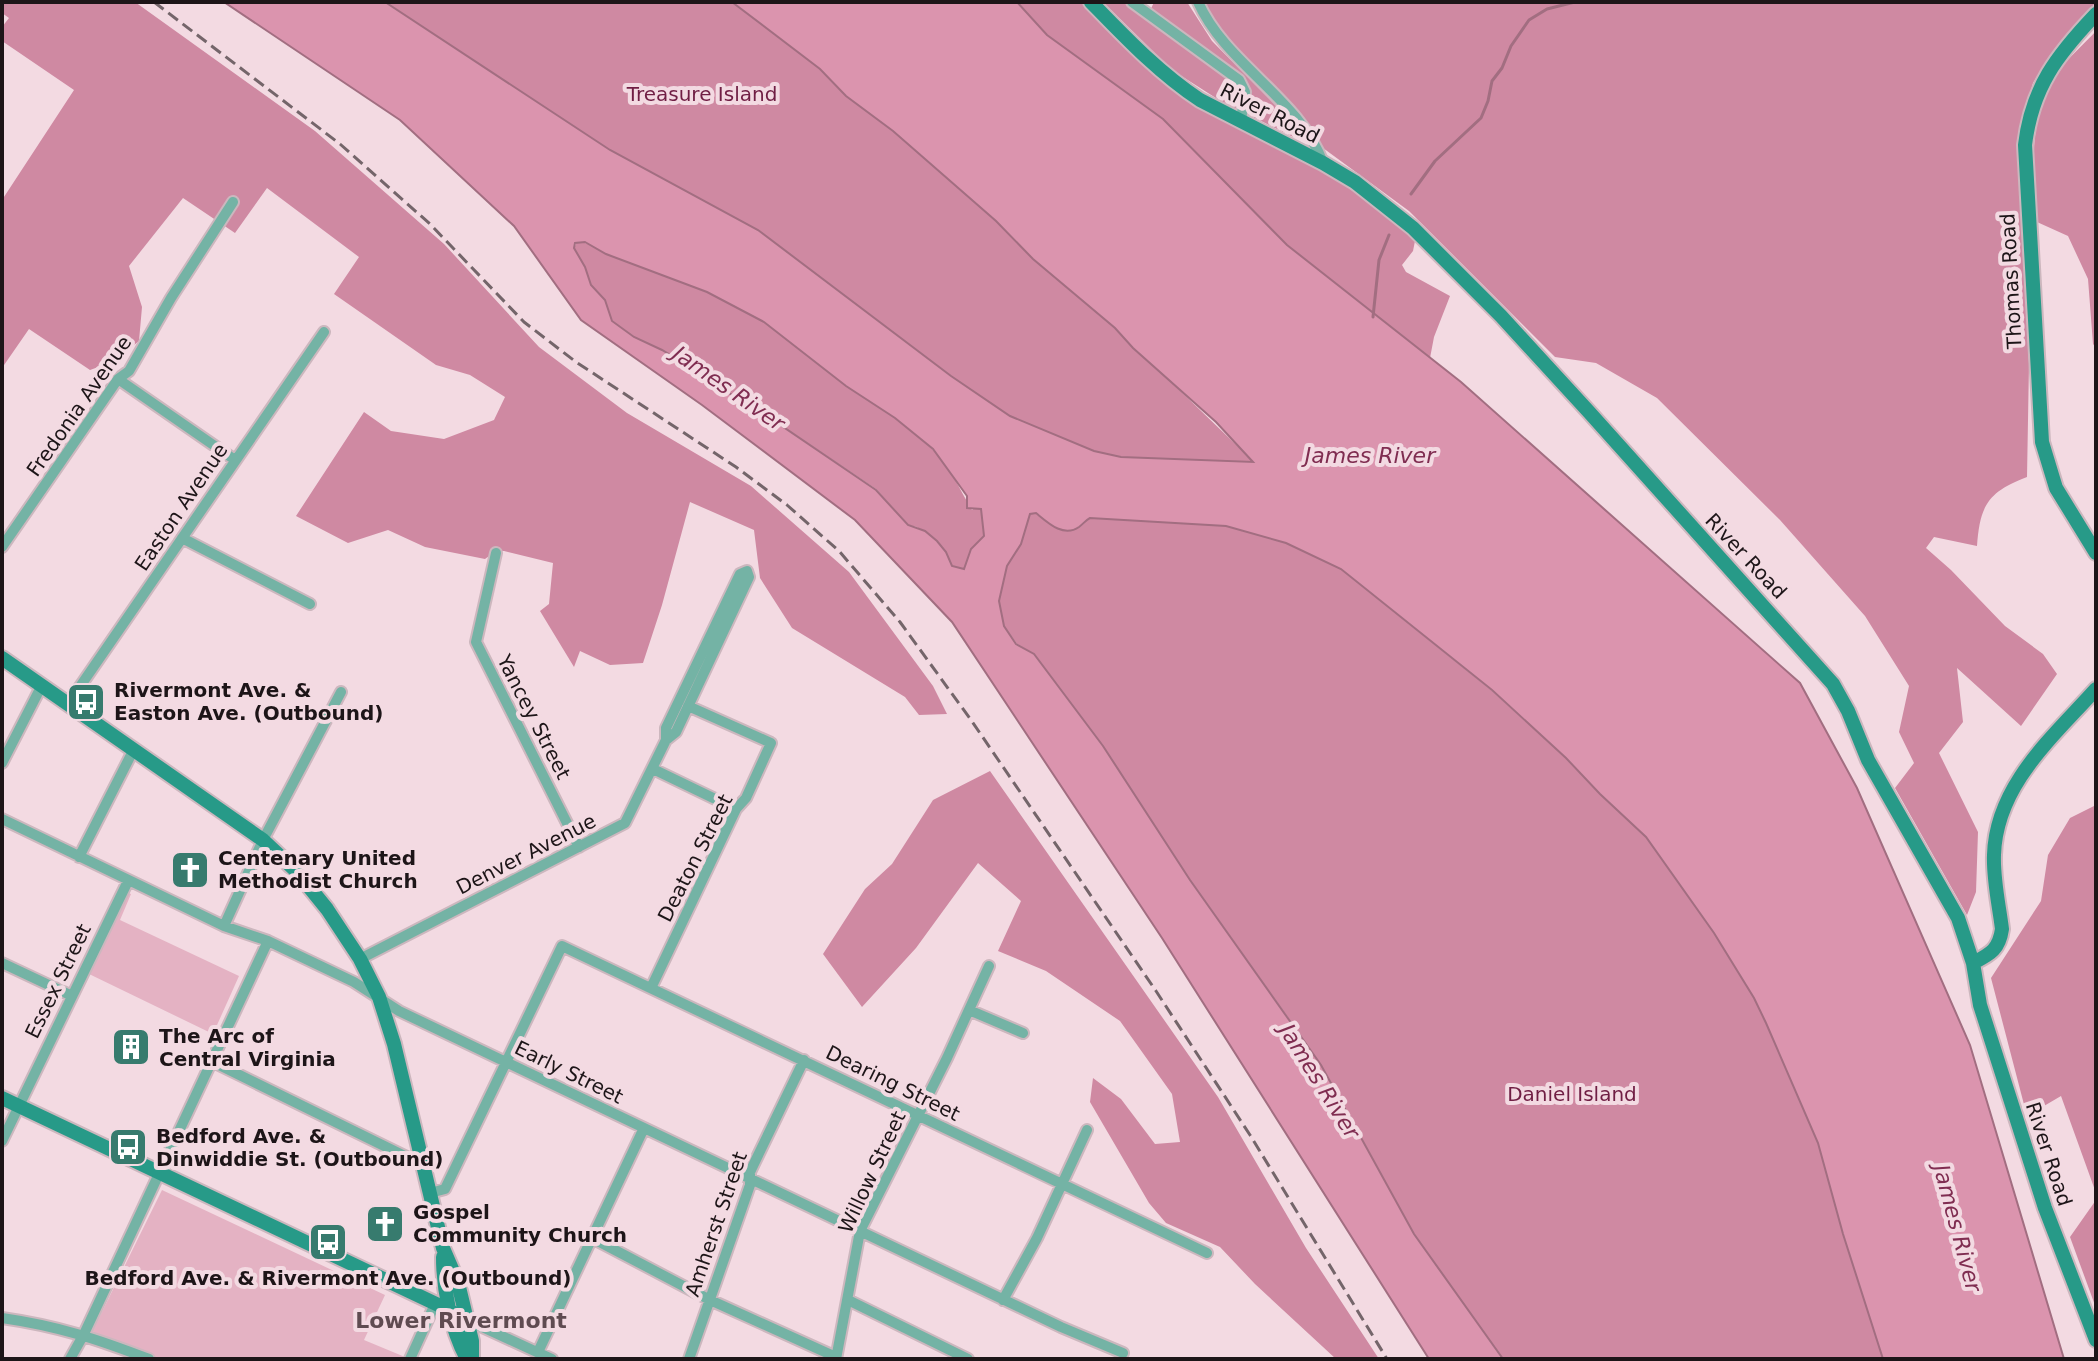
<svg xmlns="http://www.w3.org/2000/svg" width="2098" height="1361" font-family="'DejaVu Sans',sans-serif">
  <rect width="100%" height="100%" fill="#f3dae2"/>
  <!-- green -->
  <path fill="#e4b2c3" d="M126,892L131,894L120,920L239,976L213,1034L87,973Z
    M162,1190L385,1295L364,1340L405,1357L404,1359H159L91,1334Z"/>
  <!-- forest -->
  <path fill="#cf89a2" d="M2,2H135L315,131L444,244L539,347L627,413L751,486L849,572L933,686L947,714L919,715L905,697L792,628L760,578L754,530L690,502L662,605L643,663L610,665L580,651L574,667L540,611L549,604L553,563L504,551H496L485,559L425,547L388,530L348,543L296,516L364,412L391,431L444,439L494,420L505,397L470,375L436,365L334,294L359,257L267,188L235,233L183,198L129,266L142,307L139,341L115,361L90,370L29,329L2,368V200L74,90L2,41V27L9,18L2,13Z
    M385,2H732L820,69L846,96L893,131L996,221L1033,259L1115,328L1254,462L1121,457L1094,451L1010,416L951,376L758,230L610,150Z
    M1017,2H1081C1118,41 1154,76 1200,105C1219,117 1240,125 1260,136C1316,166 1369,196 1415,241L1413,251L1402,265L1406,272L1450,296L1434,337L1430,358L1287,245L1163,119L1047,35Z
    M1103,2H1140L1150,11L1154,2H1187L1212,41L1300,130L1297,139L1219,100L1172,70Z
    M1203,2H2096L2051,54L2033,83L2021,125L2019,172L2029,363L2027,477C1988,492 1980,505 1977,546L1934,537L1926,548L1951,570L2005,626L2043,654L2057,674L2021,726L1957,668L1963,722L1939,753L1978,832L1976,892L1967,915L1895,788L1914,763L1899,732L1909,686L1865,616L1780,520L1657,398L1596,363L1555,357L1409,211L1323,148L1308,124L1223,34Z
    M2096,31V348L2093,344L2088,279L2068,236L2037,222C2034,170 2026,117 2058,72C2069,57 2084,44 2096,31Z
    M577,242L592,244L606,254C655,269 720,293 762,321C789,339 813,362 840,380C871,402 905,422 932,449C951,467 959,489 972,510L976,507L981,509L984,536L971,549L964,570L952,566L946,552L917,527L908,525L876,489L751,405L712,384L700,373L634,337L612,321L605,300L591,285L585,267L574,248Z
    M1036,513L1045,521H1084L1090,518L1226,526L1286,543L1341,569L1491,690L1566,758L1636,826L1646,837L1714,933L1754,998L1766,1023L1818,1143L1843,1234L1883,1359H1503L1414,1234L1336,1091L1287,1016L1190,880L1103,746L1034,654L1017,644L1004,626L999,601L1007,566L1021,544L1030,514Z
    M990,771L1218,1097L1306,1248L1379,1359H1336L1255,1284L1220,1247L1166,1223L1149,1203L1090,1102L1093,1078L1121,1099L1155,1144L1180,1142L1172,1094L1120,1021L1046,971L998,951L1021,901L978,863L916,948L862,1007L823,954L865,889L892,864L933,800Z
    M2096,805V1193L2061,1096L2027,1116L1991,978L2041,901L2048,855L2070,818Z
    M2096,1200V1308L2070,1237Z"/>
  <!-- water -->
  <path fill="#db94ae" stroke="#a26e81" stroke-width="2" fill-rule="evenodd" d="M224,2H385L610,150L758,230L951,376L1010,416L1094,451L1121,457L1253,462L1216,422L1133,348L1115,328L1033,259L996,221L893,131L846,96L820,69L732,2H1017L1047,35L1163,119L1287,245L1461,382L1800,683L1857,788L1970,1045L2064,1359H1883L1843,1234L1818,1143L1766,1023L1754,998L1714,933L1646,837L1600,794L1566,758L1492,690L1341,569L1286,543L1226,526L1090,518C1086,520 1083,524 1079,527C1063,538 1047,522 1036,513L1030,514L1021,544L1007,566L999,601L1004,626L1016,644L1034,654L1103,746L1190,880L1321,1065L1414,1234L1503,1359H1429L1162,938L952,622L855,520L702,405L581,320L514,226L400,120ZM585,242L606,254L707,292L764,322L846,386L895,418L933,449L967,496V508L981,509L984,536L971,549L964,569L952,566L946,552L937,541L925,531L908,525L876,490L751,405L712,384L700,373L662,350L634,337L612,321L605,300L591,285L585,267L574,248L575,243Z"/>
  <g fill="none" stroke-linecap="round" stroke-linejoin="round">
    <!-- stream -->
    <path stroke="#a26e81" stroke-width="3" d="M1411,194L1435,161L1481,118L1488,101L1492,81L1502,68L1511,46L1529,20L1547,9L1575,2
      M1373,317L1379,260L1389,235"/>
    <!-- street casing -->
    <g stroke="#ccb7be" stroke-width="14">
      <path id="street" d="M1132,2L1239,80L1245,92L1241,121
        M1198,2C1226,65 1299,98 1323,163
        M118,379L235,460
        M182,538L310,604
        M2,547L118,379L129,371L171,298L233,202
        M496,553L476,642L579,847
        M68,704L324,332
        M2,763L42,685
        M653,769L736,809
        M2,819L224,926L268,941L354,982L399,1011L1061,1327L1123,1353
        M79,857L134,749
        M224,926L263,840L341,692
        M360,959L625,823L666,740V728L740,574L747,571L749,577L676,732L666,740
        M2,963L70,995
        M651,988L736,809L746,798L771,743L688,706
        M969,1010L1023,1033
        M211,1061L423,1165
        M2,1141L128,881
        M430,1193L445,1189L562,946L1207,1253
        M592,1238L710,1300L836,1357
        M848,1300L968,1359
        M1003,1300L1037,1238L1087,1130
        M2,1318C58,1326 97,1339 149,1359
        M467,1320L552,1359
        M538,1352L644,1128
        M70,1359L84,1334L268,941
        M410,1359L435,1304
        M689,1359L750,1185V1172L804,1060
        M836,1359L860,1231L947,1058L989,966"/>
    </g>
    <!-- secondary casing -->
    <g stroke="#ccb7be" stroke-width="18">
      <path id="secondary" d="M1091,2C1125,37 1159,73 1200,100L1323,163L1355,182L1413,228L1501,316L1589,412L1833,684L1848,711L1868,760L1958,918L1973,963L1980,1005L2045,1208L2096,1340
        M2096,14C2057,55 2032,87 2025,145L2042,442L2056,488L2096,553
        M2,658L263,840L297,872L327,909L360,959L379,997L394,1044L443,1248L458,1283L472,1341V1359
        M1973,963C1990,954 1999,950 2002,929C1999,905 1993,879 1994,855C1996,785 2053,737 2096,689
        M2,1098L451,1311
        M443,1257C443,1290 451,1329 467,1359"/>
    </g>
    <!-- street -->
    <use href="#street" stroke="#74b3a5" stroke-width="10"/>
    <!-- secondary -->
    <use href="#secondary" stroke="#279a88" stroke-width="14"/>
    <!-- rail -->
    <path stroke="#74656a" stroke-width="3" stroke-dasharray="12 6" stroke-linecap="butt" d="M154,2L340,144L430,224L524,322L576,362L736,467L787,505L839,551L900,622L971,720L1156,991L1250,1135L1387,1359"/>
  </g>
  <!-- icons -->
  <defs>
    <g id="bus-square" transform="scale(2)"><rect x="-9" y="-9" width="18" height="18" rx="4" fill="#377b6e" stroke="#f3dae2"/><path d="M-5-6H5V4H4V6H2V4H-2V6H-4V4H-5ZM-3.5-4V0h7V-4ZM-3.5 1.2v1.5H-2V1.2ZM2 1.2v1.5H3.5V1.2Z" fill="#fff"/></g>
    <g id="church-square" transform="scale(2)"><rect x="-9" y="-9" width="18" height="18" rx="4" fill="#377b6e" stroke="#f3dae2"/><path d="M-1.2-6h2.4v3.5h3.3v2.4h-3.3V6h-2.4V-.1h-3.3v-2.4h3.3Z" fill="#fff"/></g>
    <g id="building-square" transform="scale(2)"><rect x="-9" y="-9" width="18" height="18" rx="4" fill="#377b6e" stroke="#f3dae2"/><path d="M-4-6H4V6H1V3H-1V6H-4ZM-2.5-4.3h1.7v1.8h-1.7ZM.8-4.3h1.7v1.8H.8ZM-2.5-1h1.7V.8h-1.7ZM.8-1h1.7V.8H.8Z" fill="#fff"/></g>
  </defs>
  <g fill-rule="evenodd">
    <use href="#bus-square" x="86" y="702"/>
    <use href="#church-square" x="190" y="870"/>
    <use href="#building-square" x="131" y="1047"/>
    <use href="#bus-square" x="128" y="1147"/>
    <use href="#church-square" x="385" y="1224"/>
    <use href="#bus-square" x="328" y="1242"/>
  </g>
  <g text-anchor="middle" stroke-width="8" stroke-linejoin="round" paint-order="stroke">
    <!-- park labels -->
    <g font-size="20" fill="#701e44" stroke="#f3dae2">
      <text x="702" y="101">Treasure Island</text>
      <text x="1572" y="1101">Daniel Island</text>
    </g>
    <!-- street labels -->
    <g font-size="20" fill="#1d1518" stroke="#f3dae2">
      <text transform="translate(1270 113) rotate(27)" y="7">River Road</text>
      <text transform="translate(2011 281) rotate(-93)" y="7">Thomas Road</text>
      <text transform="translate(79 406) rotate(-55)" y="7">Fredonia Avenue</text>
      <text transform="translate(181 507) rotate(-56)" y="7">Easton Avenue</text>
      <text transform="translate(1746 556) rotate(47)" y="7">River Road</text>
      <text transform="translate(534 717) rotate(63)" y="7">Yancey Street</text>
      <text transform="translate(526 854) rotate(-27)" y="7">Denver Avenue</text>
      <text transform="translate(695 858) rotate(-63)" y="7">Deaton Street</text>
      <text transform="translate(58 981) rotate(-64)" y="7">Essex Street</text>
      <text transform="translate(569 1072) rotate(26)" y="7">Early Street</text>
      <text transform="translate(893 1083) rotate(26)" y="7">Dearing Street</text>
      <text transform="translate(2049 1154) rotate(72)" y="7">River Road</text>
      <text transform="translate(872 1172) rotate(-65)" y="7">Willow Street</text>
      <text transform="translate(716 1224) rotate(-71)" y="7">Amherst Street</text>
    </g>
    <!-- poi labels -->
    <g font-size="20" font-weight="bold" fill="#1d1518" stroke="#f3dae2" text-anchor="start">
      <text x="114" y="697">Rivermont Ave. &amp;<tspan x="114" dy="23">Easton Ave. (Outbound)</tspan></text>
      <text x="218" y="865">Centenary United<tspan x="218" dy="23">Methodist Church</tspan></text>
      <text x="159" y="1043">The Arc of<tspan x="159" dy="23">Central Virginia</tspan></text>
      <text x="156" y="1143">Bedford Ave. &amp;<tspan x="156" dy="23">Dinwiddie St. (Outbound)</tspan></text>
      <text x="413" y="1219">Gospel<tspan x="413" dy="23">Community Church</tspan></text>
      <text x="328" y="1285" text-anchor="middle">Bedford Ave. &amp; Rivermont Ave. (Outbound)</text>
    </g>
    <!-- water labels -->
    <g font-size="22" font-style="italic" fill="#802d51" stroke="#f3dae2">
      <text transform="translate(729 388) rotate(35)" y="8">James River</text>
      <text x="1370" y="463">James River</text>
      <text transform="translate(1320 1081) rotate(58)" y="8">James River</text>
      <text transform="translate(1958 1228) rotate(75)" y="8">James River</text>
    </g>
    <!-- neighbourhood labels -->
    <g font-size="22" font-weight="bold" fill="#5f4b51" stroke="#f3dae2">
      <text x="461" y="1328">Lower Rivermont</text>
    </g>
  </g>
  <!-- border -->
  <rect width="2098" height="1361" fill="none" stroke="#1d1518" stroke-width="8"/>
</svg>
